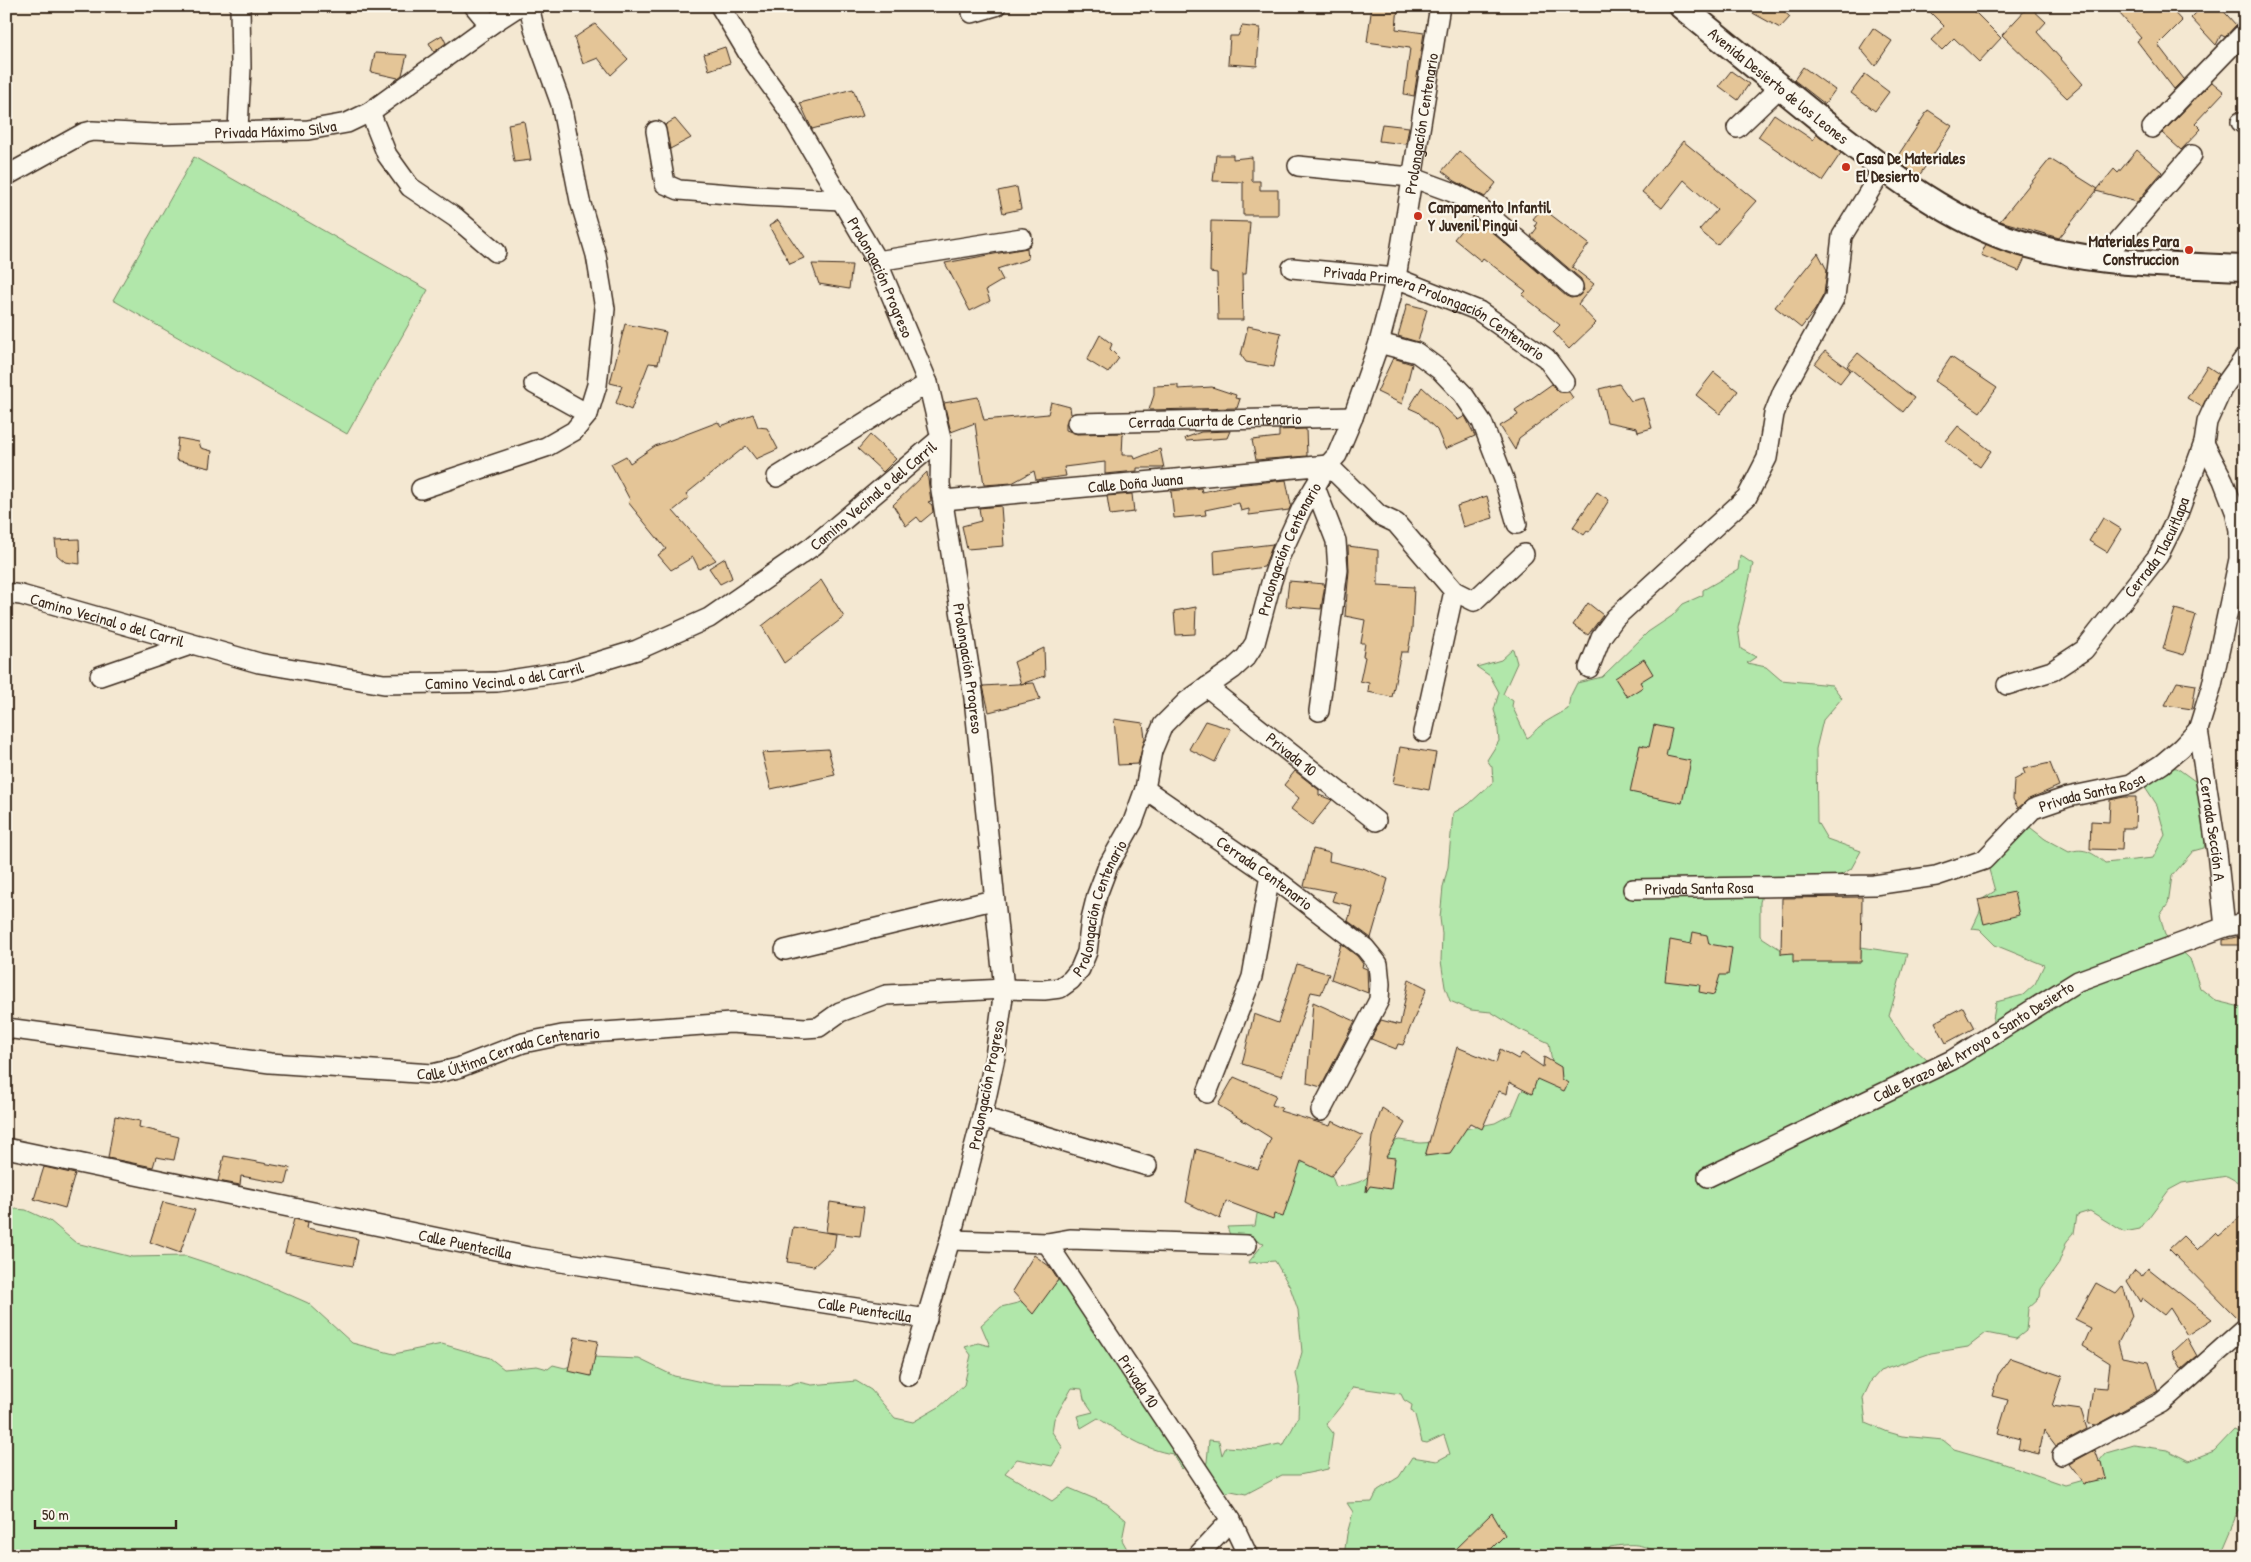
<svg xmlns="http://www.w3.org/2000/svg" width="2251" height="1562" font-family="'Patrick Hand',sans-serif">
  <rect width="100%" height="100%" fill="#f4e8d2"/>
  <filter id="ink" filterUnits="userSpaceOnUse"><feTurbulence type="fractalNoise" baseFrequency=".02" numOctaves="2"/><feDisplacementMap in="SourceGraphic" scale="10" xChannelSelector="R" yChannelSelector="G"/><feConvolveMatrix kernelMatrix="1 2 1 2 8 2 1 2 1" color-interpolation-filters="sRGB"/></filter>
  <g filter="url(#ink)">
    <!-- green -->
    <path fill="#b1e7aa" stroke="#768864" d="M194,157L428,290L347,434L113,300Z
      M1740,555L1753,564L1738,628L1741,649L1756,657L1747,663L1766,667L1781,680L1832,685L1842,698L1823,720L1816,749L1817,822L1827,839L1861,851L1851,869L1839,876L1832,887L1803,884L1799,877L1786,879L1762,895L1760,902V936L1780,949L1797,950L1841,944L1907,954L1889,1016L1904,1039L1927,1060L1952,1059L1992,1025L1996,1002L2023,995L2035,984L2044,965L1995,945L1980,930L1972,929L1980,912L1981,900L1995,891L1988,866L2002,827L2022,821L2045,839L2069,852C2085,847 2093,853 2105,863L2153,858L2165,835L2157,805L2144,785L2161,766L2177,768L2214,795L2204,848L2193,851L2172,876L2168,904L2160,915L2165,935L2190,959L2200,988L2216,1001L2245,1008V1186L2227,1176L2182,1183L2169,1190L2140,1229L2124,1232L2090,1211L2077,1215L2074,1233L2067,1241L2058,1265L2041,1289L2040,1297L2028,1308L2026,1331L2016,1339L1986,1333L1968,1347L1931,1353L1880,1371L1871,1381L1863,1398L1866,1423L1888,1432L1902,1436L1943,1440L1954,1449L1999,1462L2065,1485L2083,1480L2106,1453L2134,1445L2167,1450L2189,1461L2214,1451L2234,1430L2245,1435V1508H2242L2236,1516L2219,1556H1663C1641,1543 1635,1543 1610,1547L1605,1556H1344L1347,1534L1353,1512L1347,1503L1372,1502L1378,1490L1399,1477L1412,1457L1437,1461L1450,1454L1444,1435L1427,1443L1422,1442L1415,1415L1411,1410L1412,1405L1404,1400L1401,1394L1353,1387C1345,1402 1336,1412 1326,1424L1333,1433L1328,1469L1299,1475H1282L1246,1494L1231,1491L1215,1497L1201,1496L1197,1485L1207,1462L1209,1440L1219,1441L1222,1455L1226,1447L1257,1449L1279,1444L1283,1446L1298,1418L1299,1388L1296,1374L1302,1352L1298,1310L1290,1287L1275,1261L1248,1263L1264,1243L1247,1238L1233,1243L1227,1227L1255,1226L1258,1208L1292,1166L1324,1156L1336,1187C1373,1181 1368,1179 1381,1146L1399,1140L1420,1143L1439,1142L1465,1129L1495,1123L1512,1114L1521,1092L1552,1063L1549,1043L1515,1027L1491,1012L1471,1010L1450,1001L1445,987L1441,961L1442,934L1440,918L1443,887L1448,867L1453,813L1469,804L1493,782L1492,767L1487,760L1499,741L1497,720L1494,710L1499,692L1490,676L1477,667L1501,660L1513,649L1517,663L1503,694L1513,701L1512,706L1527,738C1533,735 1534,731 1539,727C1547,720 1558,715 1568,709L1570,697L1577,683L1602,677L1648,632L1672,616L1683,604L1703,595V590L1738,570Z
      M6,1208L26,1210L50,1221L76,1243L132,1257L186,1256L247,1276L308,1303L352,1343L394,1354L442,1344L490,1358L504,1369L537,1366L548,1369L553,1365L565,1368L592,1357L639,1359L674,1376L711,1384L788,1385L798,1382L812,1385L856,1381L871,1390L895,1418L913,1422L939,1407L964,1385L971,1355L965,1347L978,1343L990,1346L981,1325L1001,1307L1034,1299L1067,1274L1089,1303L1090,1328L1102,1344L1195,1457L1182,1469L1173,1454C1145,1450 1122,1434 1098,1418L1081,1428L1077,1416L1093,1412L1084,1399L1082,1389L1072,1388L1054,1419L1052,1432L1063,1448L1052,1466L1017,1459L1005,1473L1052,1501L1069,1488L1107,1504L1126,1520L1122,1540L1131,1556H6Z"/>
    <!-- building -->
    <path fill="#e4c597" stroke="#3b2a1e" d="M1372,6H1398L1396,29L1424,33L1414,96L1404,94L1410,48L1367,42Z
      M1740,6H1778L1790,17L1780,28Z
      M1924,6H1969L2001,38L1979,62L1954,38L1942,50L1931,40L1944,26Z
      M2029,6L2046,22L2037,32L2083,84L2067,98L2002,35Z
      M2113,6H2168L2182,21L2158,45L2184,79L2174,89L2137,41L2141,38Z
      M2203,6H2219L2236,25L2225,37L2221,35L2216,45L2191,18Z
      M595,24L628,59L611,75L598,58L583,64L574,38Z
      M1242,26L1260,28L1257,66L1228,64L1230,36H1238Z
      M1873,28L1892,41L1875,66L1860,48Z
      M442,35L446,43L434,52L429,43Z
      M725,47L730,63L709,70L704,54Z
      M375,53L407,55L402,75L398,78L371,72Z
      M1803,67L1835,90L1825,104L1794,80Z
      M1731,71L1749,84L1738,100L1719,86Z
      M1865,74L1889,92L1875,111L1851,93Z
      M2212,82L2224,92L2195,123L2201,129L2181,150L2162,133Z
      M853,89L863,116L812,129L800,103Z
      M1928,110L1952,126L1919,176L1895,160Z
      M1774,114L1813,140L1817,134L1841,153L1822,181L1758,137Z
      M675,119L691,138L670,149L665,125Z
      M524,121L531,160L514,162L508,124Z
      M1382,124L1409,127L1406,144L1379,141Z
      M1683,141L1756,201L1717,245L1699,230L1717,210L1684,180L1662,208L1642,192Z
      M2137,150L2162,172L2137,202L2096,191L2114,169L2118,173Z
      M1459,151L1496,183L1485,197L1455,181L1442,171Z
      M1216,155H1233V159L1252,157V181H1260V190H1278V215H1243V182L1213,181Z
      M2050,159L2098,189L2059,238L2000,221Z
      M1017,187L1021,209L1003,213L998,191Z
      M1542,208L1589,244L1572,267L1594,284L1578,304L1596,323L1569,349L1553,332L1560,325L1522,295L1526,291L1483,258L1481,261L1454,239L1473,216L1566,296L1571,298L1577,297L1584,290L1581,279L1531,236L1537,228L1535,226L1537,222L1533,219Z
      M778,220L804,258L790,264L769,226Z
      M1211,221L1250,222L1246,274H1242L1243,320H1218L1217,273L1210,272Z
      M1986,244L2025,258L2019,271L1981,255Z
      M1027,248L1028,259L997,269L1003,280L986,290L990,301L970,311L945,263Z
      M1818,253L1827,270L1824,294L1815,310L1801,328L1775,307Z
      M812,264L852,265L849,289L819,284Z
      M1407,304L1427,309L1418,342L1398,336Z
      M625,324L666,332L658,364L649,363L631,410L616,403L622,386L610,383Z
      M1248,326L1281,333L1274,367L1246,362L1241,355Z
      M1100,335L1112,344L1110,349L1119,358L1108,373L1087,360Z
      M1825,351L1850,370L1840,383L1815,364Z
      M1858,353L1914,398L1903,412L1847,366Z
      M1951,357L1997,388L1980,412L1935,381Z
      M1393,358L1412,364L1402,404L1377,392Z
      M2207,366L2219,374L2202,407L2187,398Z
      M1714,372L1738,391L1720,414L1696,395Z
      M1552,384L1559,392H1569L1573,398L1519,438L1515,450L1500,426L1518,415L1515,410Z
      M1619,384L1631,401L1643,398L1652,428L1638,432L1637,428L1607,422L1599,389Z
      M1178,385V389L1212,387L1236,395L1235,398L1240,399L1237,408L1149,410L1154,395V386Z
      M1422,387L1458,420L1465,416L1475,436L1445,449L1437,430L1418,412L1409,408Z
      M978,397L984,420L1048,414L1051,402L1070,407L1071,414L1066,423V430L1077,434L1123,433L1122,455H1134L1135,459L1160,449L1164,468H1137V471L1105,474V462L1064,467L1066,476L1036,480L1034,471L1012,483L984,485L975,423L951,432L944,403Z
      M753,414L758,427L767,428L778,449L756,459L746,446L686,494L689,498L673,511L716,560L699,569L693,557L671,570L658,555L666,549L628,502L630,500L611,464L626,456L630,463L655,446L718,422L721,426Z
      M1958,426L1991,451L1980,467L1946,441Z
      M1306,429L1307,456L1256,460L1252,440L1279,437V430Z
      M1230,431L1227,438L1186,441L1185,438L1201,432Z
      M870,435L896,459L883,472L858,449Z
      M178,438L199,442L201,448L212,451L210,468L176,460Z
      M927,472L931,501L928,502L932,505L933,512L921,522L917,517L906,526L893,505Z
      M1286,480L1291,505L1289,510L1249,515V509L1241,511L1239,503L1205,510L1206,515L1174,518L1171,491L1201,488L1202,492L1235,485Z
      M1597,492L1609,500L1589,532L1587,531L1584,535L1573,527Z
      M1132,494L1134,512L1110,515L1107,496Z
      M1487,496L1493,518L1463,527L1457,506Z
      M1001,506L1004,546L967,549L962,526L981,521L979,508Z
      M2103,518L2121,529L2107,552L2089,541Z
      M79,539L80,564L65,562L57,555L55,540Z
      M1273,544L1264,567L1215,574L1214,551Z
      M1348,546L1378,550V585L1414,587L1412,629L1408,652H1401L1392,697L1368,692L1369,683L1360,681L1365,657L1363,656L1365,643H1361L1365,620L1345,616L1349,571Z
      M725,558L732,578L720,584L709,568Z
      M821,580L844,617L784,663L762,626Z
      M1289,581L1325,584L1321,609L1286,606Z
      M1588,603L1603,615L1588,635L1573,625Z
      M1196,607L1195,634L1176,635L1174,611Z
      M2175,609L2196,615L2184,655L2163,649Z
      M1044,648L1045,676L1021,684L1014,662Z
      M1644,659L1653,674L1640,682L1643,687L1627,697L1615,678Z
      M2177,682L2196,685L2192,709L2165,705Z
      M1034,683L1040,699L989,712L983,686Z
      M1114,719L1143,723L1145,738L1138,764L1118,765Z
      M1205,721L1231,729L1215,762L1189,749Z
      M1654,725L1672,729L1666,756L1691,761L1682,803L1630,792L1640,745L1649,747Z
      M1400,747L1436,753L1429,790L1393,783Z
      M828,749L835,775L771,789L762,753Z
      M2050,763L2059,786L2029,799L2018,808L2013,799L2014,780L2025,774L2023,769Z
      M1295,771L1319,790V795L1332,800L1312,825L1291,809L1299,798L1284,785Z
      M2124,797H2136L2135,828H2123L2122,850L2090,849L2091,821L2109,822L2110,800Z
      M1313,849L1330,853L1329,861L1362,869L1363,868L1388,879L1371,938L1348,921L1352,906L1332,901L1335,892L1304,886Z
      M2014,892L2019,915L1984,924L1978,900Z
      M1862,897L1861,962H1793V953L1781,954L1782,898Z
      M1693,932L1707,935L1709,944L1732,948L1728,975H1720L1714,995L1699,992L1700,985L1665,981L1670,940L1691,944Z
      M2245,935V945H2223V940Z
      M1341,944L1357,956L1363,964L1362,967L1367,969L1368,993L1331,979Z
      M1297,964L1329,974L1321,994L1311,992L1282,1076L1242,1064L1254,1014L1278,1023Z
      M1409,979L1427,988L1403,1045L1398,1044L1396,1049L1371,1039L1381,1020L1400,1025Z
      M1313,1002L1355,1021L1321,1087L1307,1083Z
      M1963,1007L1974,1028L1946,1043L1935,1022Z
      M1457,1047L1496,1063L1500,1049L1518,1059L1522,1053L1543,1067L1544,1057L1561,1067L1562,1079L1568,1083L1564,1091L1537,1079L1532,1094L1509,1082L1507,1094L1499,1091L1482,1129L1470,1123L1450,1153L1425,1156Z
      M1234,1077L1276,1095L1272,1105L1282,1108L1280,1111L1330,1126L1332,1121L1363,1136L1331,1176L1301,1161L1283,1217L1274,1214L1273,1219L1226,1201L1220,1219L1186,1202L1196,1149L1258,1169L1271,1138L1218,1105Z
      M1382,1108L1405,1123L1386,1157L1395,1158L1391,1189L1370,1186L1366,1192L1372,1137Z
      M115,1116L140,1121L139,1127L179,1137L174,1160L156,1157L153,1167L108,1158Z
      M224,1156L290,1168L286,1184L241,1176L240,1185L218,1181Z
      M44,1167L75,1174L65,1208L34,1199Z
      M163,1202L195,1210L180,1253L150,1242Z
      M830,1202L864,1207L860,1236L826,1232Z
      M2245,1213V1317L2238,1319L2169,1249L2183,1236L2197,1250L2215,1233L2218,1236Z
      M294,1219L308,1222L307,1228L358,1239L353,1266L285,1253Z
      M793,1227L836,1234L834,1248L814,1266L787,1262Z
      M1034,1255L1049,1266L1058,1280L1033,1314L1012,1291Z
      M2148,1268L2212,1319L2187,1335L2170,1308L2164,1315L2142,1298L2140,1302L2127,1281L2135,1270L2142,1276Z
      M2096,1283L2116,1294L2123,1286L2132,1316L2118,1343L2122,1357L2149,1362L2158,1391L2096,1425L2088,1424L2093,1387L2107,1388L2110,1363L2083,1346L2091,1328L2075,1320Z
      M575,1337L598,1341L591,1376L568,1371Z
      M2187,1338L2197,1356L2182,1369L2172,1352Z
      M2010,1358L2062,1376L2052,1406L2081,1410L2087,1429L2056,1446L2044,1430L2039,1454L2018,1449L2020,1439L1998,1433L2008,1400L1992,1396L1998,1375Z
      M2095,1450L2099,1461L2102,1462L2106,1479L2084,1484L2069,1464Z
      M1492,1513L1505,1535L1484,1556H1464L1455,1549Z"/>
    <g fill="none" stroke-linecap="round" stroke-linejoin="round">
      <!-- minor casing -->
      <g stroke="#3b2a1e" stroke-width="22">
        <g id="minor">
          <path d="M474,6L490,25"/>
          <path id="s1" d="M720,6L751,58L787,108L877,261L928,383L941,438L940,484L974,698L1004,989L995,1057L982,1117L950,1240L909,1376"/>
          <path d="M972,13L996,6"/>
          <path d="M370,112L387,155L410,187L456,218L496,252"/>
          <path d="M2241,122L2245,125"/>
          <path d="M1737,128L1780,87"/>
          <path d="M2152,128L2245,32"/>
          <path d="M238,130L241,68L240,6"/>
          <path d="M656,131L665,184L679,190L754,196L842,200"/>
          <path d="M1298,166L1411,177L1452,192L1478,206L1573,287"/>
          <path id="s2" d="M6,176L84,133L92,131L155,134L308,130L347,123L370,112L490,25L519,6"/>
          <path d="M2104,260L2109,252L2192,155"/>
          <path d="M877,261L1022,238"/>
          <path id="s3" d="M1292,268L1396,278L1479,311L1546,358L1564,382"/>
          <path d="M1379,343L1417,353L1440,370L1463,394L1482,422L1504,479L1517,524"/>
          <path d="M534,384L588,414"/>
          <path id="s4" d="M1077,423L1353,417"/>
          <path d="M777,477L928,383"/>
          <path d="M1315,487L1336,541L1338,570L1319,711"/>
          <path d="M421,489L546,447L574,431L588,414L597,385L605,309L596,255L580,201L561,104L535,32L529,6"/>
          <path id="s5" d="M944,500L1328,465L1379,515L1396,523L1454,591L1423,732"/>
          <path d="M1454,591L1474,601L1524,554"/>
          <path id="s6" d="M6,593L21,595L259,663L384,684L497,682L568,671L637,650L709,618L813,546L941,438"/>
          <path d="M1589,668L1601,637L1615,618L1747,497L1767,458L1774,414L1783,391L1835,297L1842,236L1883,169"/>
          <path d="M100,676L190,645"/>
          <path id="s7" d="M2007,685L2052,671L2084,650L2158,556L2175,522L2204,443L2207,422L2222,389L2245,357"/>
          <path id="s8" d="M1207,687L1376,821"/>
          <path id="s9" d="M2198,730L2217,852L2225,927"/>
          <path id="s10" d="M1145,789L1270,875L1365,948L1378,964L1380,984L1379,1000L1321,1111"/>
          <path id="s11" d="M1633,889L1874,885L1936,876L1984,860L2033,809L2068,797L2131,784L2162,764L2181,748L2198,730L2212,685L2239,559V530L2235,511L2223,480L2204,443"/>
          <path d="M785,950L993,900"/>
          <path id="s12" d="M6,1028L270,1063L432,1074L458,1068L523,1043L562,1035L731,1023L805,1028L819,1027L840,1012L886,995L1004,989L1044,990L1060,988L1071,980L1080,969L1087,952L1091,919L1097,895L1108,866L1133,822L1145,789L1152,751L1163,725L1187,701L1233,669L1246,657L1255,643L1271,583L1280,556L1302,508L1328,465L1337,455L1353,417L1379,343L1396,278L1440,6"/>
          <path d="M1207,1093L1252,977L1270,875"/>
          <path d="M982,1117L1147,1166"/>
          <path id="s13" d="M6,1148L529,1257L927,1319"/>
          <path id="s14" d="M1708,1177L1952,1060L2078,981L2225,927L2245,923"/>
          <path d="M950,1240L1047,1243L1070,1239L1247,1245"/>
          <path id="s15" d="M1047,1243L1231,1520L1248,1556"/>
          <path d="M2062,1455L2161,1403L2245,1328"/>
          <path d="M1197,1556L1231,1520"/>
        </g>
      </g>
      <!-- tertiary casing -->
      <g stroke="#3b2a1e" stroke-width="28">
        <g id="tertiary">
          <path id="s16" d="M1681,6C1728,45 1775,83 1822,121C1878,165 1938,213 2006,238C2082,265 2165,264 2245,268"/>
        </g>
      </g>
      <!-- minor -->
      <use href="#minor" stroke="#fbf7ec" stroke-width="19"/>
      <!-- tertiary -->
      <use href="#tertiary" stroke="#fbf7ec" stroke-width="24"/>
    </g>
  </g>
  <!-- markers -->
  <g fill="#c8321e" stroke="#fbf7ec" stroke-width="2">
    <circle cx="1846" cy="167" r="5"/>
    <circle cx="1418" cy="216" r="5"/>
    <circle cx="2189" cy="250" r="5"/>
  </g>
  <g text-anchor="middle" stroke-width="4.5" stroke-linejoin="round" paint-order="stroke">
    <!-- street labels -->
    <g font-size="16" fill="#3b2a1e" stroke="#fbf7ec">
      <text dy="6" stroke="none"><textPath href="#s16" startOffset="126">Avenida Desierto de los Leones</textPath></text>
      <text dy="6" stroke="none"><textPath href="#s12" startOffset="2034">Prolongación Centenario</textPath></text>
      <text dy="6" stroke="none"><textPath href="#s2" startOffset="281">Privada Máximo Silva</textPath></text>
      <text dy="6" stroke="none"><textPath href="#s1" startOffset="316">Prolongación Progreso</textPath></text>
      <text dy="6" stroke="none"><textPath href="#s3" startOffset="152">Privada Primera Prolongación Centenario</textPath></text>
      <text dy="6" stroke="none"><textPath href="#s4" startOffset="138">Cerrada Cuarta de Centenario</textPath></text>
      <text dy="6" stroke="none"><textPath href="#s5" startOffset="192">Calle Doña Juana</textPath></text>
      <text dy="6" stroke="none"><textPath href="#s6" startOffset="930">Camino Vecinal o del Carril</textPath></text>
      <text dy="6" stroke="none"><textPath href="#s7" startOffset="212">Cerrada Tlacuitlapa</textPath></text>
      <text dy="6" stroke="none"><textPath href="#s12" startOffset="1584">Prolongación Centenario</textPath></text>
      <text dy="6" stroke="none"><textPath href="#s6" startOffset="105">Camino Vecinal o del Carril</textPath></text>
      <text dy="6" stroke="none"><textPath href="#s1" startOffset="721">Prolongación Progreso</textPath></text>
      <text dy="6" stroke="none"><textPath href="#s6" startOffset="510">Camino Vecinal o del Carril</textPath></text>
      <text dy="6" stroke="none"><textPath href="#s8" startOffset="108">Privada 10</textPath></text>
      <text dy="6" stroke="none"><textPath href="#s11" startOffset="486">Privada Santa Rosa</textPath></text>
      <text dy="6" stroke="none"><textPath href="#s9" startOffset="100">Cerrada Sección A</textPath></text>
      <text dy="6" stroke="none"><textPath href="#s10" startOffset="146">Cerrada Centenario</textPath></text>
      <text dy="6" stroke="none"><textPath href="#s11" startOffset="66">Privada Santa Rosa</textPath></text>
      <text dy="6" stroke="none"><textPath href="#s12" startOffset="1164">Prolongación Centenario</textPath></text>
      <text dy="6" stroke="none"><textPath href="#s14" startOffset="298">Calle Brazo del Arroyo a Santo Desierto</textPath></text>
      <text dy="6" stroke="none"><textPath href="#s12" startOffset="508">Calle Última Cerrada Centenario</textPath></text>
      <text transform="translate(986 1085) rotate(-79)" y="6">Prolongación Progreso</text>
      <text dy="6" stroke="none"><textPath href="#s13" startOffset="469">Calle Puentecilla</textPath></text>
      <text dy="6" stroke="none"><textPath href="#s13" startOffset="874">Calle Puentecilla</textPath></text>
      <text dy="6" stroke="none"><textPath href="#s15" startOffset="166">Privada 10</textPath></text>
    </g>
    <!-- poi labels -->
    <g font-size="16" font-weight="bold" fill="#3b2a1e" stroke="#fbf7ec" text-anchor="start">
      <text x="1856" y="164">Casa De Materiales<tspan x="1856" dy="18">El Desierto</tspan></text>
      <text x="1428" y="213">Campamento Infantil<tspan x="1428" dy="18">Y Juvenil Pingui</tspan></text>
      <text x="2179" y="247" text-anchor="end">Materiales Para<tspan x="2179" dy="18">Construccion</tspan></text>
    </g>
  </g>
  <!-- margin -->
  <rect width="2251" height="1562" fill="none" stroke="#fbf7ec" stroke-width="25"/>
  <rect x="12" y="12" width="2226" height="1537" fill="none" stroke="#3b2a1e" stroke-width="2" filter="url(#ink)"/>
  <!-- scale -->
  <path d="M35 1520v8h141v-8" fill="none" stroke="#3b2a1e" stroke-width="2.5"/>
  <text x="42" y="1520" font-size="15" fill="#3b2a1e" stroke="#fbf7ec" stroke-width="4" paint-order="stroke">50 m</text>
</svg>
